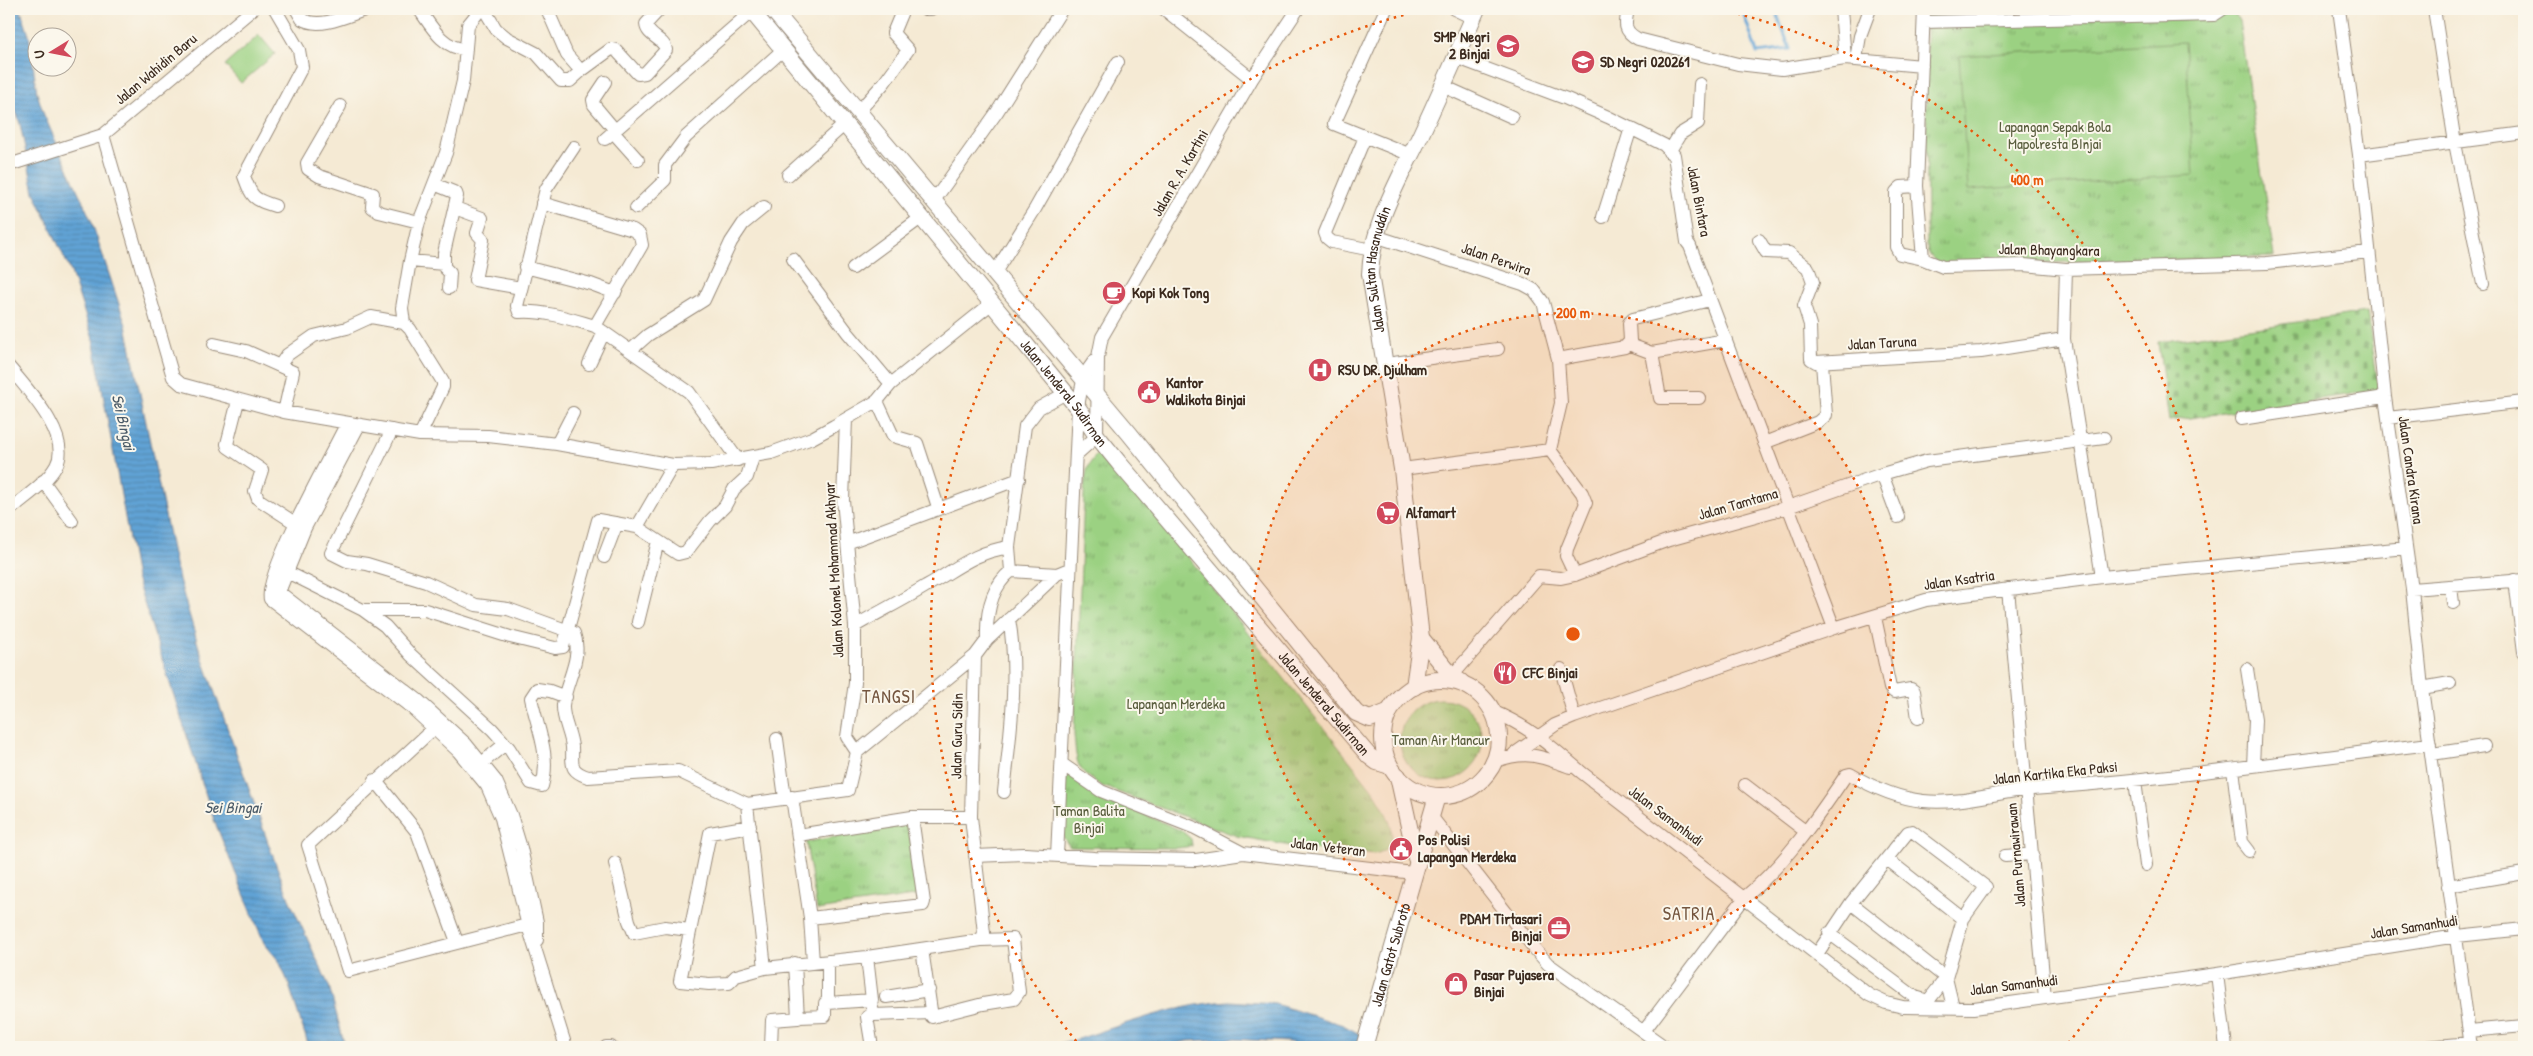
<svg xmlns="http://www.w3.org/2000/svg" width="2533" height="1056" font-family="'Patrick Hand',sans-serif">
  <defs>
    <pattern id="grass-tufts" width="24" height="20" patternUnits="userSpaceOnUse" patternTransform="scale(1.25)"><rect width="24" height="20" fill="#9bd182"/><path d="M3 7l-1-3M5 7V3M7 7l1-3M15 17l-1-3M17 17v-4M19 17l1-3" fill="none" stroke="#80aa6a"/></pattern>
    <pattern id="cemetery-stones" width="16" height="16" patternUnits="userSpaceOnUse" patternTransform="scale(1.25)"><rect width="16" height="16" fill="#9bd182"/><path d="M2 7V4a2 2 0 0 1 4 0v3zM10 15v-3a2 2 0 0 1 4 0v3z" fill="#80aa6a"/></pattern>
    <pattern id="water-rules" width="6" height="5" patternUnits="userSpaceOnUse" patternTransform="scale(1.25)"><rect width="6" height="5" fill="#61a3d5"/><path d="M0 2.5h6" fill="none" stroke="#5185ac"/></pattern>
  </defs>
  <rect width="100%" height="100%" fill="#fbf7ec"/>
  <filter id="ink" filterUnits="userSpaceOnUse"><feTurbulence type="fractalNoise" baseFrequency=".02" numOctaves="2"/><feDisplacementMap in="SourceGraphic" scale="10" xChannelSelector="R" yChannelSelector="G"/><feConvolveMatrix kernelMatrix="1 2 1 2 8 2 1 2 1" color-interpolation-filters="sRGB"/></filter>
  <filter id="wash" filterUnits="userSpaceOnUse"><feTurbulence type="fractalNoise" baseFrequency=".0096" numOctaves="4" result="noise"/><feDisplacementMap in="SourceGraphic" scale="20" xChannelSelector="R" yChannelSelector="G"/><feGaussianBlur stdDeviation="1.12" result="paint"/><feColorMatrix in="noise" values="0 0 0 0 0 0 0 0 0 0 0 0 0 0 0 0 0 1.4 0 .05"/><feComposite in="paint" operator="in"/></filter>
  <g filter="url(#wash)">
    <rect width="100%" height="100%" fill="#f5ead4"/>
    <!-- grass -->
    <path fill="url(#grass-tufts)" stroke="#6b7e50" d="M1926,9H2232L2239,21L2274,257L1939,265L1928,253L1927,244Z
      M1098,454L1109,457L1375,793C1385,810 1408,848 1374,854L1330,847L1313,850L1237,836L1102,786C1075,769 1077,765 1074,734L1084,495C1085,479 1085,465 1098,454Z
      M1400 740a41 41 0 1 1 82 0a41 41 0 1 1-82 0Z
      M1069,771L1085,788L1182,831L1191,839L1192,846L1178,848L1070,847L1063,837L1065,777Z
      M908,824L920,895L817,910L806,842Z"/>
    <!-- cemetery -->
    <path fill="url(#cemetery-stones)" stroke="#6b7e50" d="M2367,312L2379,390L2169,421L2158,342Z"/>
    <!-- garden -->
    <path fill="#9bd182" stroke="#6b7e50" d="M1986,9H2046V12L1986,14Z
      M259,35L275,54L241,83L225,65Z
      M2185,42L2194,175L1968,190L1959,56Z"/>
    <!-- water -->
    <path fill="url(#water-rules)" stroke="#4e667a" d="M9,9H20L21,11L29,35L37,93L44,115L91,220L126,325L176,569L199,648L271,851L289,899L329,986L345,1047H309L288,982L279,961L264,943L214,820L136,578L93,339L71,272L34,192L20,124L9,89Z
      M1229,1001L1275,1004L1343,1025L1384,1047H1312L1288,1042L1232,1039L1189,1041L1160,1047H1052C1111,1030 1168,1005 1229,1001Z"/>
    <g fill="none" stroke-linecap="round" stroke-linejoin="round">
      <!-- stream -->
      <path stroke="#61a3d5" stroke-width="3" d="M1742,9L1757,53L1790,49L1775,9"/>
    </g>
  </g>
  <g filter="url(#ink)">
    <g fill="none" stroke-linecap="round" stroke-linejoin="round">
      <!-- minor casing -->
      <g stroke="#988a79" stroke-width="14">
        <path id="minor" d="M296,9L302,19C320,30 349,15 367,9
          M419,9C431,26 443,49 466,49
          M484,9L496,29L507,38L536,53L561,81H570L581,71L567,55L547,9
          M925,9H931
          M1164,9L1252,79
          M1386,9L1334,124L1411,155
          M1454,9L1473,18
          M1628,9C1625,24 1623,31 1638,39L1738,64L1782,69L1845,59L1922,66
          M1841,9L1845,59
          M1924,9L1917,186L1923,259L1943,267L2024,265L2066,269L2267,263L2369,252
          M2339,9L2359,155L2385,397L2412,589L2422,688L2471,1047
          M2434,9L2455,143L2483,284
          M1924,22L2214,15L2223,9
          M1455,57L1567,99L1608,117L1664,145L1674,155L1687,242L1690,246L1834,628
          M1856,59L1860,36L1870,9
          M581,71L611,49L616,50L638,74L645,73L666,50C664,38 647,37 646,24L660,9
          M605,82L593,100L594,105L615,130
          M1443,86L1512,117
          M340,106L307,163L308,169L319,176L373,194L372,207L379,212L419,222
          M858,112L884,83L908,50L893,33L903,9
          M613,132L638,160
          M103,135L173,377L181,384L284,412L420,435L488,436L557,444L673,465L711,464L771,453L812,438L834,426L877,401L891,384L992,303
          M1365,137L1325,233L1327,238L1332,242L1372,250
          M605,139L752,11
          M574,147L546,189L517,306L519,312C544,310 570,319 595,326
          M1669,152L1680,134L1698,123L1700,84
          M2359,155L2524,133
          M9,165L103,135L253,9
          M788,175L845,124
          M434,184L456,193L457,196L444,253V267L450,273L449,288
          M1917,186L1901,187L1896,192V247L1900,254L1923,259
          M925,192L938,195L997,112L1062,9
          M542,203L633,230L640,235L642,245L595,326L689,392L738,460
          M275,206C253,199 252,198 244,176L302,67L299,50L275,9
          M455,208L482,218L477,233L483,240L475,280L521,288
          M636,208L665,180V165L686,137L784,49
          M1603,217L1631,128
          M1375,236L1523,284L1534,290L1543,302L1558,359L1561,403L1550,450L1402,469
          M1759,240L1766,252L1789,253L1808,268L1813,282L1804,306L1810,325L1811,359L1816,362L1981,352L2064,339
          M793,259L848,333L891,384
          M410,261L444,264
          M525,267L591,284L615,293
          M853,268L922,217
          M2066,269L2064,339L2102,577
          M994,274L1035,209L1118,62
          M214,344L246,351L293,372L284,412
          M1628,344L1652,353L1726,340
          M631,350L648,335L704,300L731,242L743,224L764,207
          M1652,353L1660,398H1699
          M1558,359L1625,347L1630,341L1629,323L1633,319L1710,300
          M589,364L604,332
          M1386,364L1498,349
          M280,365L287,355L314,336L347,328L371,317L404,323
          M9,367C26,388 73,437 56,466C46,484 24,497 9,511
          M238,401L227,444L228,447L262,470L255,491L258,499L295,523
          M877,401L893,436L917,443L938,507
          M2388,418L2524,402
          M846,419L843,500L855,626V683L847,737L857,752
          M2241,419L2385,397
          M347,423C333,451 263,576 270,599L412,708L458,751L487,786L501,818L528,926L566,1047
          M359,425L305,528L279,592L418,700L466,744L496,781L511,815L521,848L537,922V940
          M392,430L331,553L347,561L367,564L426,582L476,605L508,609L574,633C583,658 566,680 563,705C562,719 571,733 572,747C573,764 568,770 588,777L678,771L747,804L848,790L857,752L975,656L987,640L1057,574L1069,569
          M420,435L443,387V382L410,329L404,323L402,308L410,261L419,222L446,153L463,81L468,25L481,9
          M1764,443L1818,422L1826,415L1822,363
          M557,444L573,413
          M1550,450L1582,493L1586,503L1567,549L1566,556L1575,575
          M1078,453L1097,436L1098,357L1102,337L1252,79L1298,9
          M1882,474L1898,517
          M43,481L72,521
          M637,527L678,554L686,552L710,521L725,506L734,489L747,477L753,457
          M847,543L1019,479
          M604,557L617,523
          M1011,571L1009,547L1025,426L1039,408L1066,393
          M287,572L363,610H425L510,637L555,648L563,647L598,520L637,527L673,465
          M2515,580L2524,652
          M2451,587L2453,603
          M2008,589L2045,998
          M2412,589L2524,580
          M363,610L385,626L411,655L492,729L509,748L531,783L542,786C551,755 537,727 531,698L537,689L550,691L566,697
          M1875,617L1890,688L1894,692L1911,689L1914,691L1918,718
          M638,622L658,541
          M855,626C879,612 903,600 926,586C957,569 972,553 1009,547
          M987,640C986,614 990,588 1011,571L1057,574
          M1561,669L1574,717
          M2247,669L2255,720L2253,766
          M1452,676L1539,576L1561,578L1575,575L1669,540L1788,507L1882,474L1927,461L2104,438
          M2422,688L2450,683
          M1492,711C1530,727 1551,746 1581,772L1869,995L1886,1003L1903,1007L1974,1008L2217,974L2457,936L2524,929
          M435,723L433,729L308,845L348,971L535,923
          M777,739L785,798
          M1514,754L1555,725L1574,717L1834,628L1926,600L2102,577L2406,548
          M2432,754L2484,746
          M1496,761C1526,750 1541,756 1570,767
          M482,763L505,744
          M1062,764L1101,791L1195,828L1243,853
          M2233,769L2242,842L2249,851
          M375,780L417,832L457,942
          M2135,781L2146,865
          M1745,785L1805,831
          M1004,792C1010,736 1019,675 1009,619
          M792,797L810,918L813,962
          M747,804L765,968
          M1431,816L1534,948L1548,964L1665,1047
          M750,826L710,833L680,981L709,984L729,983L736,976L765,968L867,957L981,940L984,933L971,817L975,656
          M798,835L912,817H971
          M975,856L1025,854L1095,858L1196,860L1243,853L1413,873
          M1057,856L1078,408C1081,387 1083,372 1098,357
          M2005,856L2033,854
          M1887,859L1963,919
          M615,863L629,921L634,933L665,927L690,930
          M2448,886L2524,873
          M810,918L923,905L924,902L912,817
          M1829,933L1915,997L1928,1001L1946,978L1851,903
          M922,949L932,1017L983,1004L1014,999L1019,992L1013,939L981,940
          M1817,954L1851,903L1908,832L1912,831L1986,887L1963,919L1946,978L1953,1007
          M2217,974L2226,1047
          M886,997L929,990
          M871,1000L873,1015L932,1013
          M828,1003L872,1000L867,957
          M799,1017L825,1016V1003H828V961
          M1644,1031L1745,897C1785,864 1817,818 1846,775L1850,774C1872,787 1897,798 1923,801C1960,805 1996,792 2032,789C2166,779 2298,760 2430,744
          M2469,1031L2524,1026
          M606,1047H611
          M771,1047L772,1020L798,1018L795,963
          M872,1047L867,1017L873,1015
          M2426,1047L2471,1043"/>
      </g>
      <!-- major casing -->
      <g stroke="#988a79" stroke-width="18">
        <g id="major">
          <path id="s1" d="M750,9L1078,408L1097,436L1119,463L1369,756L1377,762L1390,766"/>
          <path d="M772,9L1129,433L1356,713L1370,719L1390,711"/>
          <path d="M1421,638L1452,676L1461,682"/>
          <circle cx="1441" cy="738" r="58"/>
          <path id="s2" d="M1414,687L1421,638L1402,469L1370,274C1372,223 1401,177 1422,132C1441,91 1459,50 1477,9"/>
          <path d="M1398,776L1416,858"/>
          <path id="s3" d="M1364,1047L1437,796"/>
        </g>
      </g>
      <!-- minor -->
      <use href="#minor" stroke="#fff" stroke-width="12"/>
      <!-- major -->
      <use href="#major" stroke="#fff" stroke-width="16"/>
    </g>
  </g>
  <!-- distance rings -->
  <circle cx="1573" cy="634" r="321" fill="#e8590c" fill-opacity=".12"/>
  <g fill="none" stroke="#e8590c" stroke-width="2.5" stroke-dasharray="2.5 5">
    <circle cx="1573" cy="634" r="321"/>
    <path d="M1081 1047A642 642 0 0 1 1423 10M1723 10A642 642 0 0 1 2065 1047"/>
  </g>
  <!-- icons -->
  <defs>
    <g id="school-disc" transform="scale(1.25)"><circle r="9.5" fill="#d1495b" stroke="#fbf7ec"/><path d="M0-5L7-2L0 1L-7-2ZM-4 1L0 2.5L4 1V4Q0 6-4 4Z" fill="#fff"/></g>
    <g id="cafe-disc" transform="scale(1.25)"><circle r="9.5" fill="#d1495b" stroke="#fbf7ec"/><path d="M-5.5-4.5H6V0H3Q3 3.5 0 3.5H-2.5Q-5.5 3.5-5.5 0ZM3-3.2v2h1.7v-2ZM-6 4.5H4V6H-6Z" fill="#fff"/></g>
    <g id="hospital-disc" transform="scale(1.25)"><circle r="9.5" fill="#d1495b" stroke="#fbf7ec"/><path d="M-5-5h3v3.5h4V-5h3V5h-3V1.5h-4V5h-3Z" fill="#fff"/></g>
    <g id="civic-disc" transform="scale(1.25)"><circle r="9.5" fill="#d1495b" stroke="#fbf7ec"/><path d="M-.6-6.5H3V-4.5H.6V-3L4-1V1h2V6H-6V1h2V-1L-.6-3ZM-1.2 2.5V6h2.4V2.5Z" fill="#fff"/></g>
    <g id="supermarket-disc" transform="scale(1.25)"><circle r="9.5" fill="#d1495b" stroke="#fbf7ec"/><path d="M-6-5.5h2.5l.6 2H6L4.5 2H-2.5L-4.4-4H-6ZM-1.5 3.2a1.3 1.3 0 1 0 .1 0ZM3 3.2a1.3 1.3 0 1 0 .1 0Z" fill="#fff"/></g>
    <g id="restaurant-disc" transform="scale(1.25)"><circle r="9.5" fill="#d1495b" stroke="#fbf7ec"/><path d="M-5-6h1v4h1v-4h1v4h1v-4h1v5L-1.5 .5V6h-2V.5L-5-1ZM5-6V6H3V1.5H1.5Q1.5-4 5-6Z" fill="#fff"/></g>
    <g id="office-disc" transform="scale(1.25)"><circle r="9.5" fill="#d1495b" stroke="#fbf7ec"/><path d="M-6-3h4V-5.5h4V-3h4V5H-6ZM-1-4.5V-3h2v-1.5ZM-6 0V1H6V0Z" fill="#fff"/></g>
    <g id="shop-disc" transform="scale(1.25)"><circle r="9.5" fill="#d1495b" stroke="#fbf7ec"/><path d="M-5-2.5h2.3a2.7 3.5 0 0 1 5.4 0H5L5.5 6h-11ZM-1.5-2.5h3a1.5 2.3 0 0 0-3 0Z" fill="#fff"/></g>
  </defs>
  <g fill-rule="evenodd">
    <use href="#school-disc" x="1508" y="46"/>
    <use href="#school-disc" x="1583" y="62"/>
    <use href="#cafe-disc" x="1114" y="293"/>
    <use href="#hospital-disc" x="1320" y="370"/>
    <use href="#civic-disc" x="1149" y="392"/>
    <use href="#supermarket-disc" x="1388" y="513"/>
    <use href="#restaurant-disc" x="1505" y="673"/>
    <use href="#civic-disc" x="1401" y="849"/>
    <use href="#office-disc" x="1559" y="928"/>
    <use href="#shop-disc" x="1456" y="984"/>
  </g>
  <g text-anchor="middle" stroke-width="4" stroke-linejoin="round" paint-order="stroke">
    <!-- poi labels -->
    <g font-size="15" font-weight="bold" fill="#3b2a1e" stroke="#fbf7ec" text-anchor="start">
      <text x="1490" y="42" text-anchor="end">SMP Negri<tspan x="1490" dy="17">2 Binjai</tspan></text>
      <text x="1600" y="67">SD Negri 020261</text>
      <text x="1132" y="298">Kopi Kok Tong</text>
      <text x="1338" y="375">RSU DR. Djulham</text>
      <text x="1166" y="388">Kantor<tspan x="1166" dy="17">Walikota Binjai</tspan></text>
      <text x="1406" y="518">Alfamart</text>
      <text x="1522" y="678">CFC Binjai</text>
      <text x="1418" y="845">Pos Polisi<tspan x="1418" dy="17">Lapangan Merdeka</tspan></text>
      <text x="1542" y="924" text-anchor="end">PDAM Tirtasari<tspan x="1542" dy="17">Binjai</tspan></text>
      <text x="1474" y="980">Pasar Pujasera<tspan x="1474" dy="17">Binjai</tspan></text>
    </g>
    <!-- street labels -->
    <g font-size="15" fill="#3b2a1e" stroke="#fbf7ec">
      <text transform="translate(156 69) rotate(-40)" y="5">Jalan Wahidin Baru</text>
      <text transform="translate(1180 173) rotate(-60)" y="5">Jalan R. A. Kartini</text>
      <text transform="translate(1699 201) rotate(79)" y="5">Jalan Bintara</text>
      <text transform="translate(2049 250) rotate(1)" y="5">Jalan Bhayangkara</text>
      <text transform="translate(1496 259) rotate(19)" y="5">Jalan Perwira</text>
      <text dy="5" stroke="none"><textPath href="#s2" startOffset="422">Jalan Sultan Hasanuddin</textPath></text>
      <text transform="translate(1882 343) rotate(-3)" y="5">Jalan Taruna</text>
      <text dy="5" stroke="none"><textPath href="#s1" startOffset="496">Jalan Jenderal Sudirman</textPath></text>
      <text transform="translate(2411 470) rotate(82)" y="5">Jalan Candra Kirana</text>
      <text transform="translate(1738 504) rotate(-16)" y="5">Jalan Tamtama</text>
      <text transform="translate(834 570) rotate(-93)" y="5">Jalan Kolonel Mohammad Akhyar</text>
      <text transform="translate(1959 580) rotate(-8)" y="5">Jalan Ksatria</text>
      <text dy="5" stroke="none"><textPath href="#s1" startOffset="901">Jalan Jenderal Sudirman</textPath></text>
      <text transform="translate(957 736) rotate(-89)" y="5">Jalan Guru Sidin</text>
      <text transform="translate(2055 773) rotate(-6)" y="5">Jalan Kartika Eka Paksi</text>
      <text transform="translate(1666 816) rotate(37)" y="5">Jalan Samanhudi</text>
      <text transform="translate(1328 847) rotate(7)" y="5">Jalan Veteran</text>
      <text transform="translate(2016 855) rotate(-95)" y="5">Jalan Purnawirawan</text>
      <text transform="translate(2414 927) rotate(-9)" y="5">Jalan Samanhudi</text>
      <text dy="5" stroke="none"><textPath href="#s3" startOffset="96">Jalan Gatot Subroto</textPath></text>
      <text transform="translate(2014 985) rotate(-7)" y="5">Jalan Samanhudi</text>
    </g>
    <!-- park labels -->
    <g font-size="15" fill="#585c3c" stroke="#fbf7ec">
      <text x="2055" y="132">Lapangan Sepak Bola<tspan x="2055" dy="17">Mapolresta BInjai</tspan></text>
      <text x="1176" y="709">Lapangan Merdeka</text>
      <text x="1441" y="745">Taman Air Mancur</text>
      <text x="1089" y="816">Taman Balita<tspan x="1089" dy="17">Binjai</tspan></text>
    </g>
    <!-- water labels -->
    <g font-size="16" font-style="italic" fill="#4a5a67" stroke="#fbf7ec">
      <text transform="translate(124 422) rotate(77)" y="6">Sei Bingai</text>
      <text x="233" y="813">Sei Bingai</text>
    </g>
    <!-- quarter labels -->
    <g font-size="18" letter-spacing="1" fill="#74553e" stroke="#fbf7ec">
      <text x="889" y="703">TANGSI</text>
      <text x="1689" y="920">SATRIA</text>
    </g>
  </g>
  <circle cx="1573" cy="634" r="8" fill="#e8590c" stroke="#fbf7ec" stroke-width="2.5"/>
  <g font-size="15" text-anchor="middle" font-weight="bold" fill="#e8590c" stroke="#fbf7ec" stroke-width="4" stroke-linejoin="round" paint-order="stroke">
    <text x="2027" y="185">400 m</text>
    <text x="1573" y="318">200 m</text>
  </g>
  <!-- margin -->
  <rect width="2533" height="1056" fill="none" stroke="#fbf7ec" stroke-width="30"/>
  <!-- north arrow -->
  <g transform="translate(52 52) rotate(260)"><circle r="24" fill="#fbf7ec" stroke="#aea59a"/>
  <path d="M0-4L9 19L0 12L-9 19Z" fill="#d1495b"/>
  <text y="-8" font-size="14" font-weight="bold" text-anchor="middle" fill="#3b2a1e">U</text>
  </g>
</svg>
